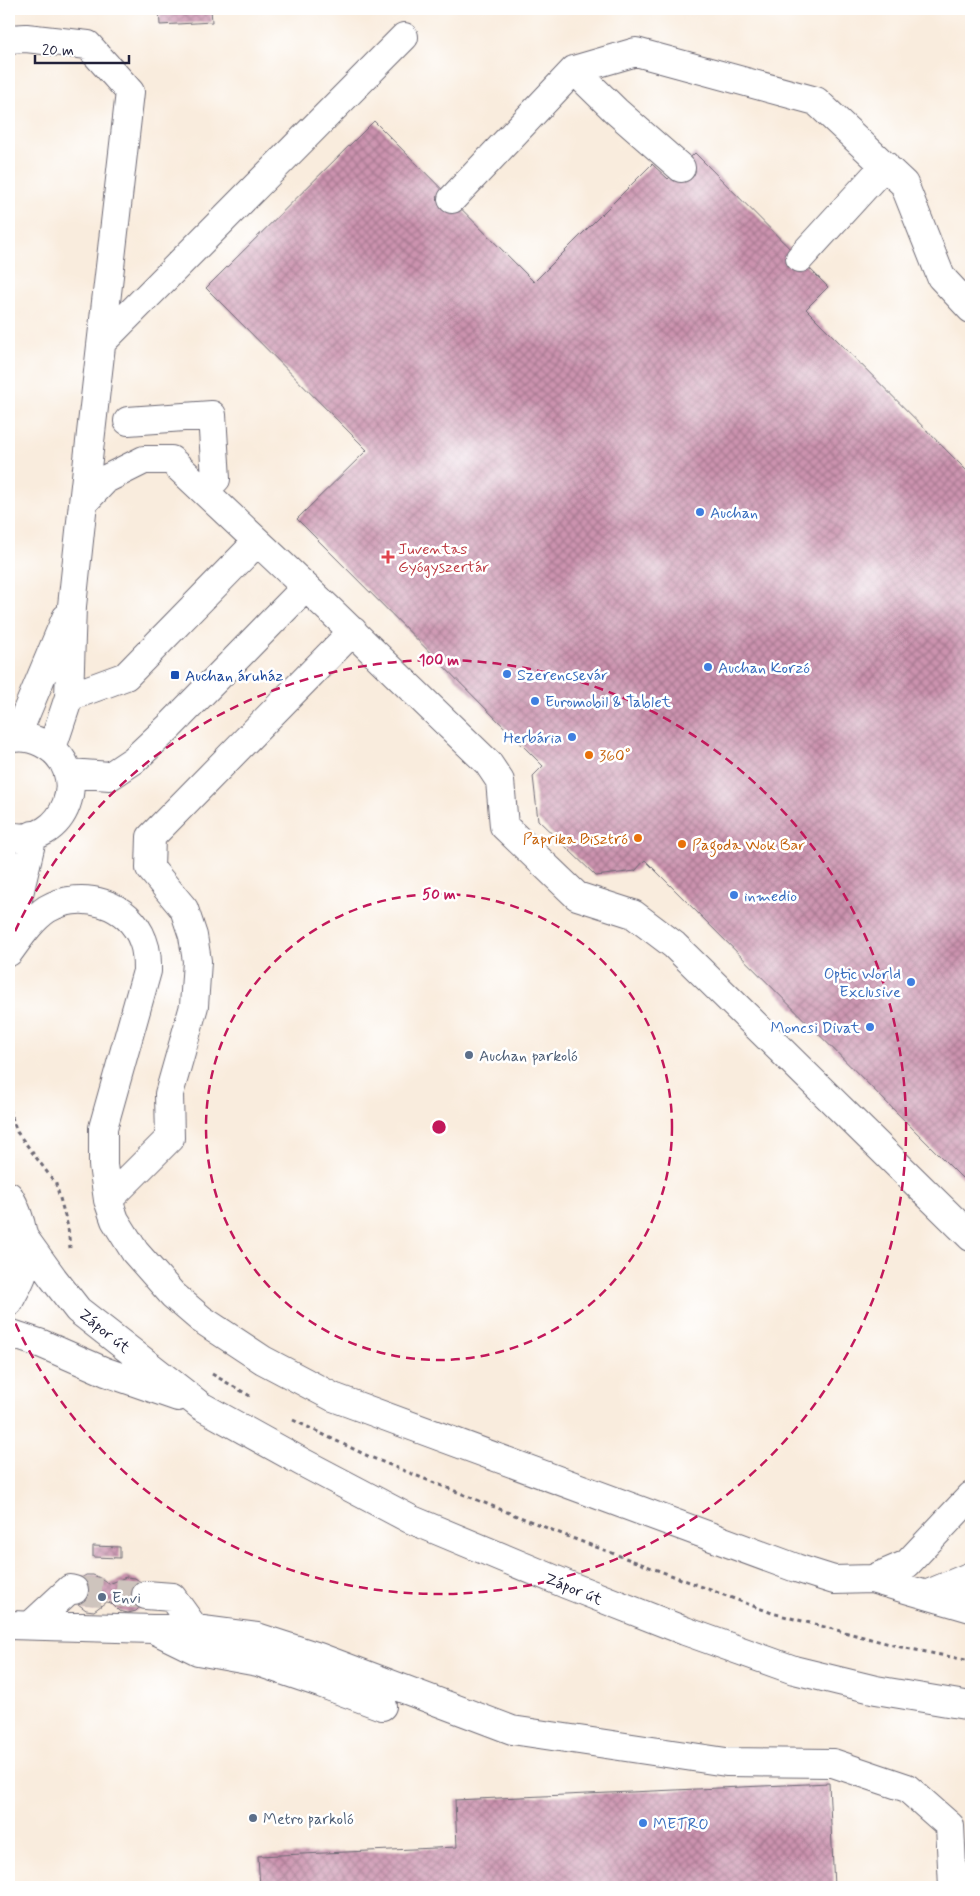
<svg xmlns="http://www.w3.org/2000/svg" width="980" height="1896" font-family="Mynerve,sans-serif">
  <defs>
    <pattern id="building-cross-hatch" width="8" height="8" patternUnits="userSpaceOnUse" patternTransform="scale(1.25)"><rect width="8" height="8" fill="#cc93af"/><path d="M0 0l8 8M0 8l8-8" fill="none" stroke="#a57890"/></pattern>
  </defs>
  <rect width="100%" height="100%" fill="#fff"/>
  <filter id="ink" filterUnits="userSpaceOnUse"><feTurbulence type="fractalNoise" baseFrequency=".02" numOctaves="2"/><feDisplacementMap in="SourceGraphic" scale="10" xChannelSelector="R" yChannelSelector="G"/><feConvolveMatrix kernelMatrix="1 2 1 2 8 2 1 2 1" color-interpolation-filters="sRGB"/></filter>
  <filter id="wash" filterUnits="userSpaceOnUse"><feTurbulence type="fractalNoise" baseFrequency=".0096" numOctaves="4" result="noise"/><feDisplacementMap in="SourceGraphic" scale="20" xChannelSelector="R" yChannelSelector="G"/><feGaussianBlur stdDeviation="1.12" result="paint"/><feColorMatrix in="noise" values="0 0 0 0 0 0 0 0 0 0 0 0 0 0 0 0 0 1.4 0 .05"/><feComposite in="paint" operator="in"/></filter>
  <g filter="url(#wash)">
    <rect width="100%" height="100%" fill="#f9ecdd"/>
    <g id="blocks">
      <!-- building -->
      <path fill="url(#building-cross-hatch)" d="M159,9H211L212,22L160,25Z
        M374,121L534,282L652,164L668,179L695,153L828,287L806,309L971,475V1169L962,1178L645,860L635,871L596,876L538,820L533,776L543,766L297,519L367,450L206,288Z
        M93,1546L120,1547V1558L93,1557Z
        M86,1575H93L100,1578L109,1584L126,1577L135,1578L142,1583L145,1602L136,1611L128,1613L119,1611L111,1603L106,1602L94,1611L86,1610L78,1604L74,1597L78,1580Z
        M829,1783L834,1887H260L258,1856L457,1847L455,1800Z"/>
    </g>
  </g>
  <g filter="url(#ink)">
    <use href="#blocks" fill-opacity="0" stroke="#6d6974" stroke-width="1"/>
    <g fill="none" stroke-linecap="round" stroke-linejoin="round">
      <!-- minor-tunnel -->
      <path stroke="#cec4bd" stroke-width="28" stroke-dasharray="28 14" stroke-linecap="butt" d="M74,1590L146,1595"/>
      <!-- minor casing -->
      <g stroke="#6d6974" stroke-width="30">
        <path id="minor" d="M9,39L26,38L88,45L130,92L83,503
          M574,70L616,111L681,168
          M452,199L574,70L636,52L816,101L904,184L941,277L971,309
          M800,258L885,165
          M102,342L404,37
          M128,421L212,415L216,479L204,491
          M69,697L126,676L257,542
          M16,737L66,618
          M9,739C20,736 32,738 42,743C95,769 65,849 9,836
          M52,748L69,697L72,606L83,503L106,479L144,460H171L330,610L488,763L500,781L504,826L577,896L633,914L674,945L971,1237
          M69,773L110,776L134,760L170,726L305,588
          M9,936L33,835
          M9,952C20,937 32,919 47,909C82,889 129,903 143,941C147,951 147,961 147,971L103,1128V1165L108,1200L115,1220L135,1252L173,1295L201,1319L263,1360L333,1397L796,1568L834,1580L872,1579L907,1564L971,1496
          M9,1196C22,1218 28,1248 23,1273C20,1283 13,1293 9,1302
          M108,1200L170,1138L169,1094L194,1006L197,961L193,936L184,909L150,868L151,837L353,631
          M25,1239L53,1278L78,1310L201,1406L302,1462L410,1519L568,1585L685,1631L794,1670L876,1690L971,1706
          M9,1333L42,1344L106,1372L178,1397
          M872,1579L971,1608
          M928,1594L971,1576
          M146,1595L172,1597L195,1629
          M9,1625L153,1629L198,1651L258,1662L320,1683L382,1706
          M31,1625L70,1589L74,1590
          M153,1629H195L257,1637L319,1657L512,1730L726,1762L833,1763L907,1788L950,1826L953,1887"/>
      </g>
      <!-- path -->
      <path stroke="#6d6974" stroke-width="3" stroke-dasharray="4 4" stroke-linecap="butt" d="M9,1109L17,1132L56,1184L68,1227L70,1248
        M212,1374L250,1396
        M293,1420L370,1457L572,1538L772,1613L901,1647L971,1661"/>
      <!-- minor -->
      <use href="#minor" stroke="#fff" stroke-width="28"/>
    </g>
  </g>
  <!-- distance rings -->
  <g fill="none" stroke="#c2185b" stroke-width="2.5" stroke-dasharray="9 6">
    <circle cx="439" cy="1127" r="233"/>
    <path d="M9 945A467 467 0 1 1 9 1309"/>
  </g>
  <!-- markers -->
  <g fill="#3f7fe0" stroke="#fff" stroke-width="2">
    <circle cx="700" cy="512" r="5"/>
    <circle cx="708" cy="667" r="5"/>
    <circle cx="507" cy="674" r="5"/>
    <circle cx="535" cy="701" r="5"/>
    <circle cx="572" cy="737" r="5"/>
    <circle cx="734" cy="895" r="5"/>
    <circle cx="911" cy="982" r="5"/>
    <circle cx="870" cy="1027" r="5"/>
    <circle cx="643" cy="1823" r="5"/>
  </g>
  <path fill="#e0444e" stroke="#fff" stroke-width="2" d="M385.5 549.5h5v5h5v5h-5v5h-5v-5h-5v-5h5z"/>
  <rect fill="#1a4fb4" stroke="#fff" stroke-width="2" x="170" y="670" width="10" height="10" rx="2.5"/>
  <g fill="#e8710a" stroke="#fff" stroke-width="2">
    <circle cx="589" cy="755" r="5"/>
    <circle cx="638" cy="838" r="5"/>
    <circle cx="682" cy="844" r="5"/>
  </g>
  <g fill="#5c6f8a" stroke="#fff" stroke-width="2">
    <circle cx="469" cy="1055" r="5"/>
    <circle cx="102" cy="1597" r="5"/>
    <circle cx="253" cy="1818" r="5"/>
  </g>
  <g text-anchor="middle" stroke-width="5" stroke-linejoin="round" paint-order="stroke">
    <!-- shop labels -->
    <g font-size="16" fill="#366cbe" stroke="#fff" text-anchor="start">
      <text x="710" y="518">Auchan</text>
      <text x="718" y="673">Auchan Korzó</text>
      <text x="517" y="680">Szerencsevár</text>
      <text x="545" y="707">Euromobil &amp; Tablet</text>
      <text x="562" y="743" text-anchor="end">Herbária</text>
      <text x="744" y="901">inmedio</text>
      <text x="901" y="979" text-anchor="end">Optic World<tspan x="901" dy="18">Exclusive</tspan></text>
      <text x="860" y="1033" text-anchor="end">Moncsi Divat</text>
      <text x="653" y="1829">METRO</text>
    </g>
    <!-- health labels -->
    <g font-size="16" fill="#be3a42" stroke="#fff" text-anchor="start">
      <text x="398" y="554">Juventas<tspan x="398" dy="18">Gyógyszertár</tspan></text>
    </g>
    <!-- transit labels -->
    <g font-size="16" fill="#164399" stroke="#fff" text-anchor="start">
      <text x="185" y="681">Auchan áruház</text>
    </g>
    <!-- food labels -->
    <g font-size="16" fill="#c56008" stroke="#fff" text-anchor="start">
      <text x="599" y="761">360°</text>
      <text x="628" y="844" text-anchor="end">Paprika Bisztró</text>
      <text x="692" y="850">Pagoda Wok Bar</text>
    </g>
    <!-- service labels -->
    <g font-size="16" fill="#4e5e75" stroke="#fff" text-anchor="start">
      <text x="479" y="1061">Auchan parkoló</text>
      <text x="112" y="1603">Envi</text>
      <text x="263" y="1824">Metro parkoló</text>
    </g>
    <!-- street labels -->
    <g font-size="16" fill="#22223b" stroke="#fff">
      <text transform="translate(105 1330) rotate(39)" y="6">Zápor út</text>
      <text transform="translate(574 1588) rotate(22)" y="6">Zápor út</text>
    </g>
  </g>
  <circle cx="439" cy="1127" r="8" fill="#c2185b" stroke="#fff" stroke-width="2.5"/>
  <g font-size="15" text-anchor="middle" font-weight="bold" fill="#c2185b" stroke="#fff" stroke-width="5" stroke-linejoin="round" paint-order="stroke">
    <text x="439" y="665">100 m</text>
    <text x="439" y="899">50 m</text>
  </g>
  <!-- margin -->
  <rect width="980" height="1896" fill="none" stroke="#fff" stroke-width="30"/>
  <!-- scale -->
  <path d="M35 55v8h94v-8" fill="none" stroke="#22223b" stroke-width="2.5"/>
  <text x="42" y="55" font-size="15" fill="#22223b" stroke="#ffffff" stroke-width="4" paint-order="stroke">20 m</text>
</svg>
